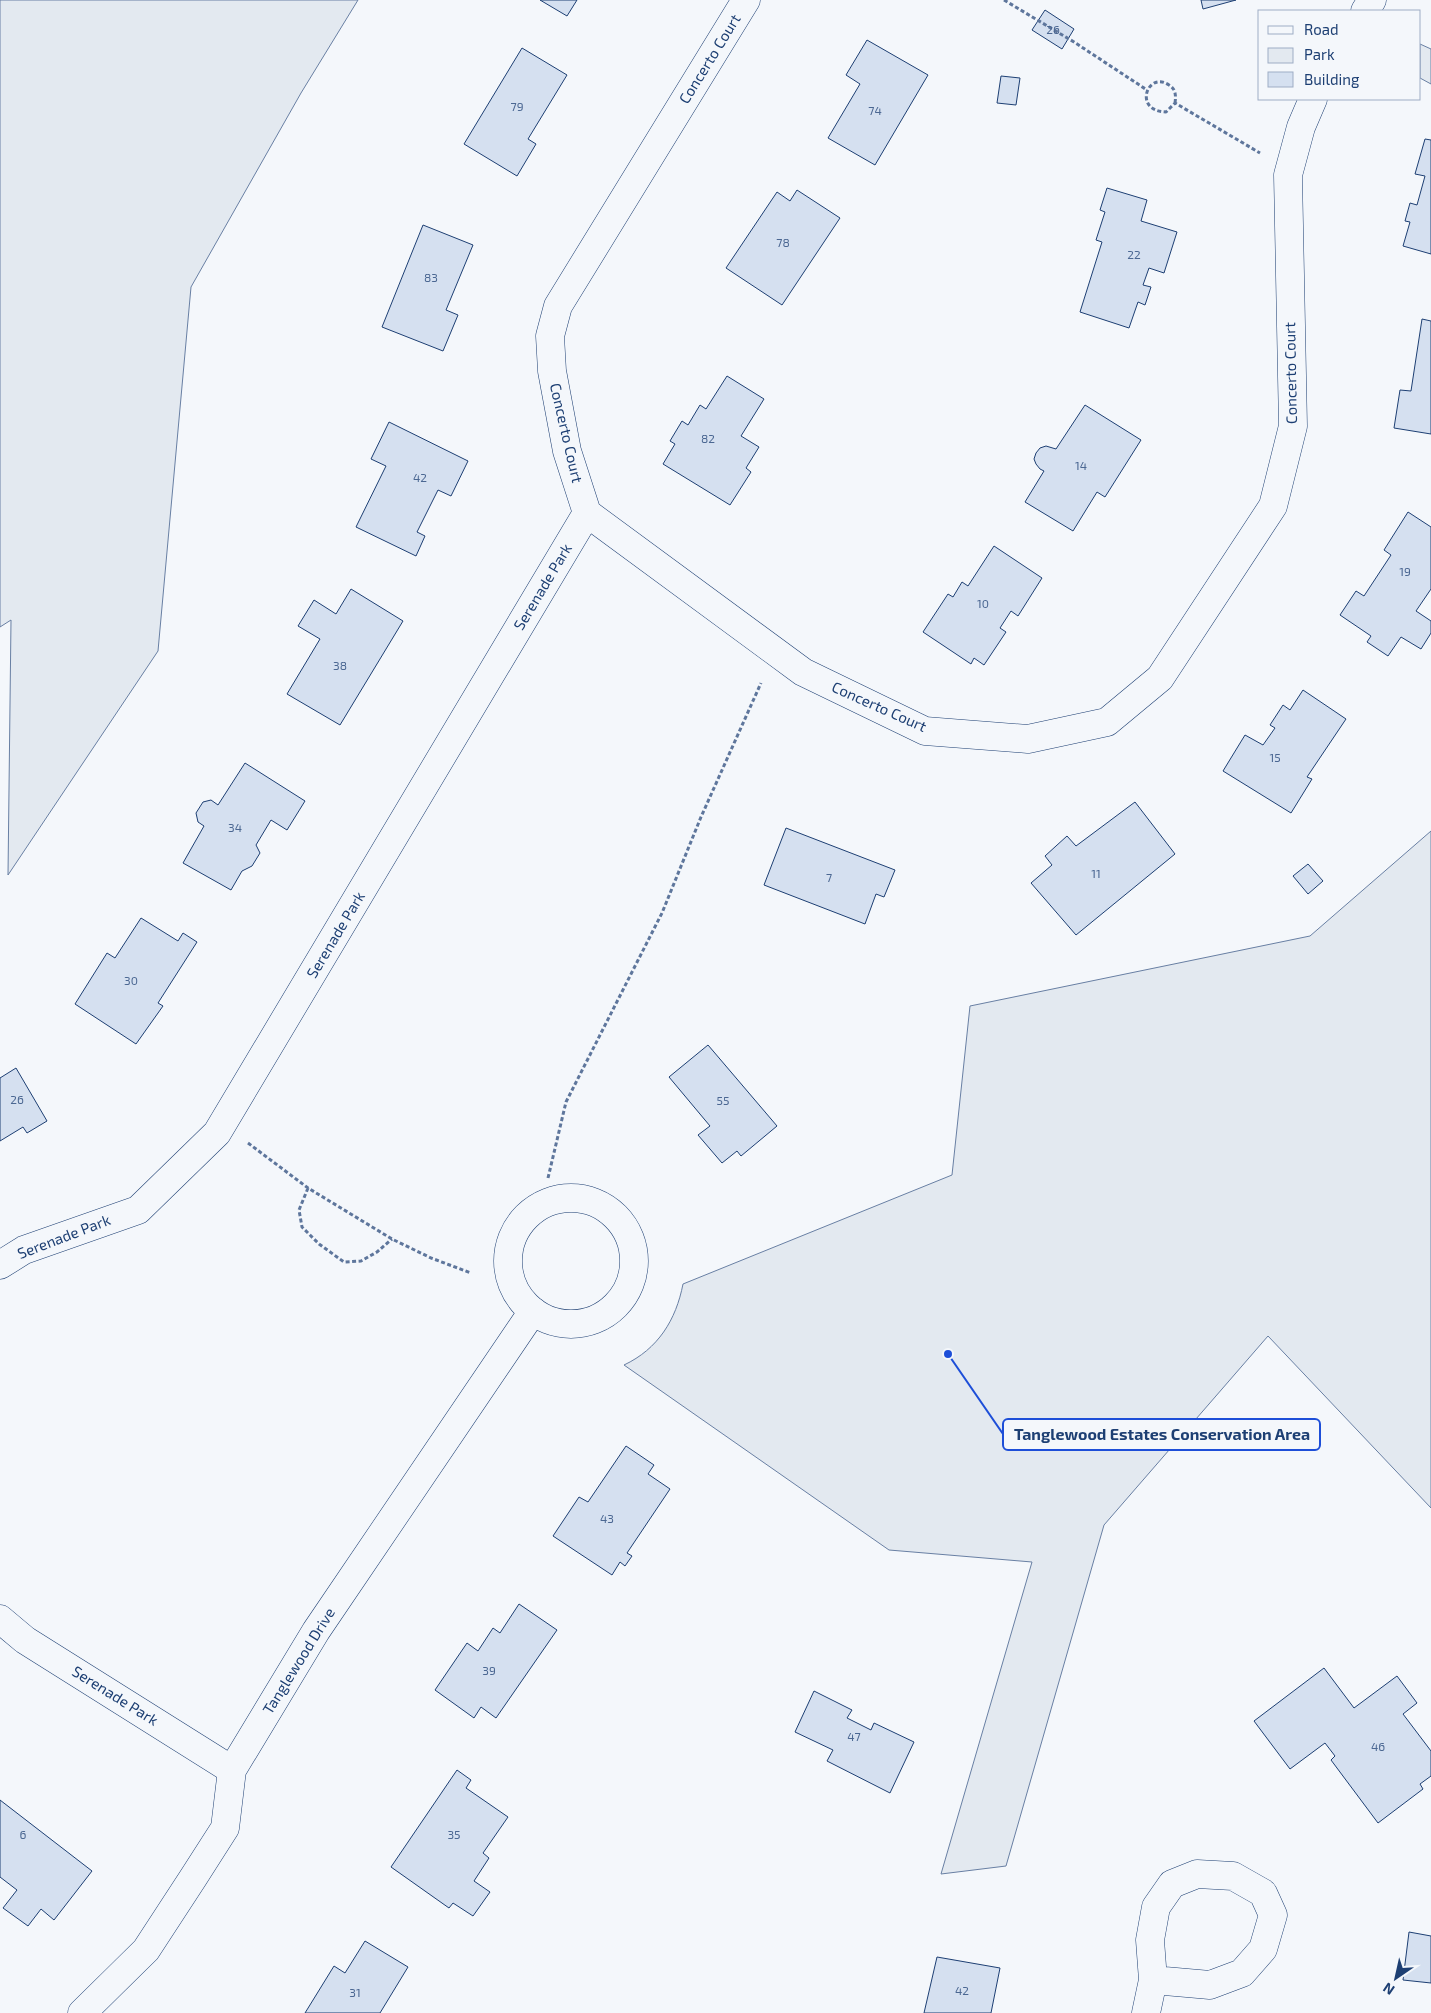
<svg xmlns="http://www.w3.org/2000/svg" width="1431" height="2013" font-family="'Exo 2',sans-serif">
  <rect width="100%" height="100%" fill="#f4f7fb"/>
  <!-- green -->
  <path fill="#e3e9f0" stroke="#687fa3" d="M0,0H358L301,93L191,287L158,651L8,875L11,620L0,627Z
    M1420,44L1431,49V84L1420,78Z
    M1431,831V1508L1268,1336L1104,1525L1006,1866L941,1874L1032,1562L889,1550L624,1365C658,1349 676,1320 683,1284L952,1175L970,1006L1310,936Z"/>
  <!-- building -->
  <path fill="#d5e0f0" stroke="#1d3f73" d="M540,0H577L567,16Z
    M1201,0H1236L1203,9Z
    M1045,10L1074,29L1062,49L1032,30Z
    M867,40L928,75L875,165L828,138L860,84L846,75Z
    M522,48L567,75L528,139L536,144L517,176L464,144Z
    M1001,76L1020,78L1016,105L997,103Z
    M1425,139L1431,140V254L1403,246L1410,222L1405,221L1410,203L1417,205L1425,176L1415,174Z
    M1107,188L1147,200L1141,221L1177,232L1164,273L1149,268L1143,285L1151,287L1145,305L1138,302L1129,328L1080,312L1102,242L1096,240L1105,212L1100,210Z
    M797,190L840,218L782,305L726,268L777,192L790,201Z
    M423,225L473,245L446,310L458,315L443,351L382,327Z
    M1422,319L1431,321V434L1394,428L1400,390L1411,391Z
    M727,376L764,399L741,436L759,447L746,468L751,472L730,505L663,464L675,444L670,441L682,421L688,425L700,405L706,409Z
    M1085,405L1141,440L1105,497L1097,492L1073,531L1025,502L1044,471L1040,469L1036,464L1034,459L1036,453L1040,448L1046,446L1056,449Z
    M389,422L468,461L451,496L438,490L417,532L425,536L416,556L356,527L386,466L371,459Z
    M1408,512L1431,527V589L1416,611L1431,621V633L1421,649L1401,637L1388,656L1367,642L1371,636L1340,615L1356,591L1364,596L1391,555L1384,550Z
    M994,546L1042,578L1018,616L1011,611L1000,628L1006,632L984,665L974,658L971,664L923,632L948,594L953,597L962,582L968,586Z
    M351,589L403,621L340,725L287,694L320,639L298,626L314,600L336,614Z
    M1303,690L1346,719L1307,777L1312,779L1291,813L1223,771L1245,735L1263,745L1275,728L1270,725L1283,705L1290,710Z
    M245,763L305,801L287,830L271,820L256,845L260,853L252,866L242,871L231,890L183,863L204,826L198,822L196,813L203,802L211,800L218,805Z
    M1135,802L1175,854L1076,935L1031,883L1052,865L1045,856L1067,836L1076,846Z
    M786,828L895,870L884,897L876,894L865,924L764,885Z
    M1308,864L1323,881L1308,894L1293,876Z
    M141,918L178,941L183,933L197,942L158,1003L163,1006L136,1044L75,1004L107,953L115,958Z
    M708,1045L777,1126L741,1156L737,1151L722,1163L698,1135L710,1126L669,1077Z
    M16,1068L47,1121L27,1133L23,1127L0,1141V1078Z
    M626,1446L654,1465L648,1474L670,1489L627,1553L632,1556L625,1566L620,1562L612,1575L553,1536L579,1497L588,1502Z
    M519,1604L557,1630L496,1718L481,1707L474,1718L435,1690L467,1643L478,1651L493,1628L500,1633Z
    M1324,1668L1354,1708L1397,1676L1417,1703L1403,1714L1431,1751V1776L1420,1784L1423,1789L1378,1823L1331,1760L1335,1756L1325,1743L1290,1769L1254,1721Z
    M814,1691L852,1710L847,1718L871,1730L874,1723L914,1742L890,1793L827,1761L833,1750L795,1732Z
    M457,1770L471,1780L466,1788L508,1817L483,1853L489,1858L474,1881L490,1892L473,1916L453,1903L449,1908L391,1867Z
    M0,1800L92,1871L54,1920L41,1909L28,1926L3,1908L17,1890L0,1877Z
    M1409,1932L1431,1936V1983L1403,1980Z
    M365,1941L408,1967L380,2013H305L334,1966L345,1973Z
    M937,1957L1000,1968L991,2013H924Z"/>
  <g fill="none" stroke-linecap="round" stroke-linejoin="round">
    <!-- street casing -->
    <g stroke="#1d3f73" stroke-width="29">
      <path id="street" d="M746,0L558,306L550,336L552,371L567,451L587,513L803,672L925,731L1028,739L1107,722L1160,678L1273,506L1293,426L1288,175L1301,127L1313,99
        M1365,11L1372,0
        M508 1261a63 63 0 1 1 126 0a63 63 0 1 1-126 0Z
        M0,1265L24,1250L138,1210L217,1133L587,513
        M0,1619L25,1640L232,1770
        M82,2013L146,1950L193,1878L225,1828L232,1770L316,1631L533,1311
        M1146,2013L1153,1980L1150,1940L1156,1907L1172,1884L1197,1874L1233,1876L1263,1893L1273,1915L1263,1949L1242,1973L1210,1985L1153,1980"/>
    </g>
    <!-- path -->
    <path stroke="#5e769c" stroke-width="3" stroke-dasharray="4 2.5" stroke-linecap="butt" d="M1004,0L1074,42L1147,90
      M1175,103C1176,96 1176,89 1169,85C1148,70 1132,111 1166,112L1175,103L1260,153
      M248,1143L308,1188L392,1239L431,1258L471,1273
      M548,1178L566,1102L662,913L701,817L761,683
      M308,1188L299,1210L302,1227L319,1244L344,1262L361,1261L377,1252L392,1239"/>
    <!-- street -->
    <use href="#street" stroke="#f4f7fb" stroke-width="28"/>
  </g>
  <g text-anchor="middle" stroke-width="4" stroke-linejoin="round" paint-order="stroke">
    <!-- number labels -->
    <g font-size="12" fill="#4b6792">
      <text x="1053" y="34">26</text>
      <text x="517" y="111">79</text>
      <text x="875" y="115">74</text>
      <text x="783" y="247">78</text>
      <text x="1134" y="259">22</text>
      <text x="431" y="282">83</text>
      <text x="708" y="443">82</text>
      <text x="1081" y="470">14</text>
      <text x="420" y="482">42</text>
      <text x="1405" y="576">19</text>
      <text x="983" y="608">10</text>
      <text x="340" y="670">38</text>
      <text x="1275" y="762">15</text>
      <text x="235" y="832">34</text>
      <text x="1096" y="878">11</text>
      <text x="829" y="882">7</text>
      <text x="131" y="985">30</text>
      <text x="17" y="1104">26</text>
      <text x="723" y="1105">55</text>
      <text x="607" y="1523">43</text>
      <text x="489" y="1675">39</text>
      <text x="854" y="1741">47</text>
      <text x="1378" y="1751">46</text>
      <text x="23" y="1839">6</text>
      <text x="454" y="1839">35</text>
      <text x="962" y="1995">42</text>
      <text x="355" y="1997">31</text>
    </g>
    <!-- street labels -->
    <g font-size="15" fill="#1d3f73" stroke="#f4f7fb">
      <text transform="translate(710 59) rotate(-58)" y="5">Concerto Court</text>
      <text transform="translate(1291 373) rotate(-91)" y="5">Concerto Court</text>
      <text transform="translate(566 433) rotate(77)" y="5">Concerto Court</text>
      <text transform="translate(543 587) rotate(-59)" y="5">Serenade Park</text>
      <text transform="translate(879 707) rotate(24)" y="5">Concerto Court</text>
      <text transform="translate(336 935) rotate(-59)" y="5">Serenade Park</text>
      <text transform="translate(64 1237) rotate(-21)" y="5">Serenade Park</text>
      <text transform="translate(299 1661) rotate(-58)" y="5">Tanglewood Drive</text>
      <text transform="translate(115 1696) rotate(32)" y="5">Serenade Park</text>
    </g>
  </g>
  <!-- callouts -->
  <path fill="none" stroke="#1d4ed8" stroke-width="2" d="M948 1354L1003 1434"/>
  <circle fill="#1d4ed8" stroke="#f4f7fb" stroke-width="2" cx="948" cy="1354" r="5"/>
  <rect fill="#f4f7fb" stroke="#1d4ed8" stroke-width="2" x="1003" y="1419" width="317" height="31" rx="5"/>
  <g font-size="16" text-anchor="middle" font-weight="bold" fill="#1d3f73">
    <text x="1162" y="1440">Tanglewood Estates Conservation Area</text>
  </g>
  <!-- legend -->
  <rect x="1258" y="10" width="162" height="90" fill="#f4f7fb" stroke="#9eadc5"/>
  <rect x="1268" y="26" width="25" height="8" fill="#f4f7fb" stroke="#9eadc5"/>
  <text x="1304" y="35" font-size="15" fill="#1d3f73">Road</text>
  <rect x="1268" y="48" width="25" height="15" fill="#e3e9f0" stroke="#9eadc5"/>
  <text x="1304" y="60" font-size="15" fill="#1d3f73">Park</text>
  <rect x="1268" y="72" width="25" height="15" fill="#d5e0f0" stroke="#9eadc5"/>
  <text x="1304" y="85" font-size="15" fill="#1d3f73">Building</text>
  <!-- north arrow -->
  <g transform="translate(1396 1978) rotate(214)" stroke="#f4f7fb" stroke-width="4" paint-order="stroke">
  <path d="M0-4L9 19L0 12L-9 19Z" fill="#1d3f73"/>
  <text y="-8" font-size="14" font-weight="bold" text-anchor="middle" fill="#1d3f73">N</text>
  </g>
</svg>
